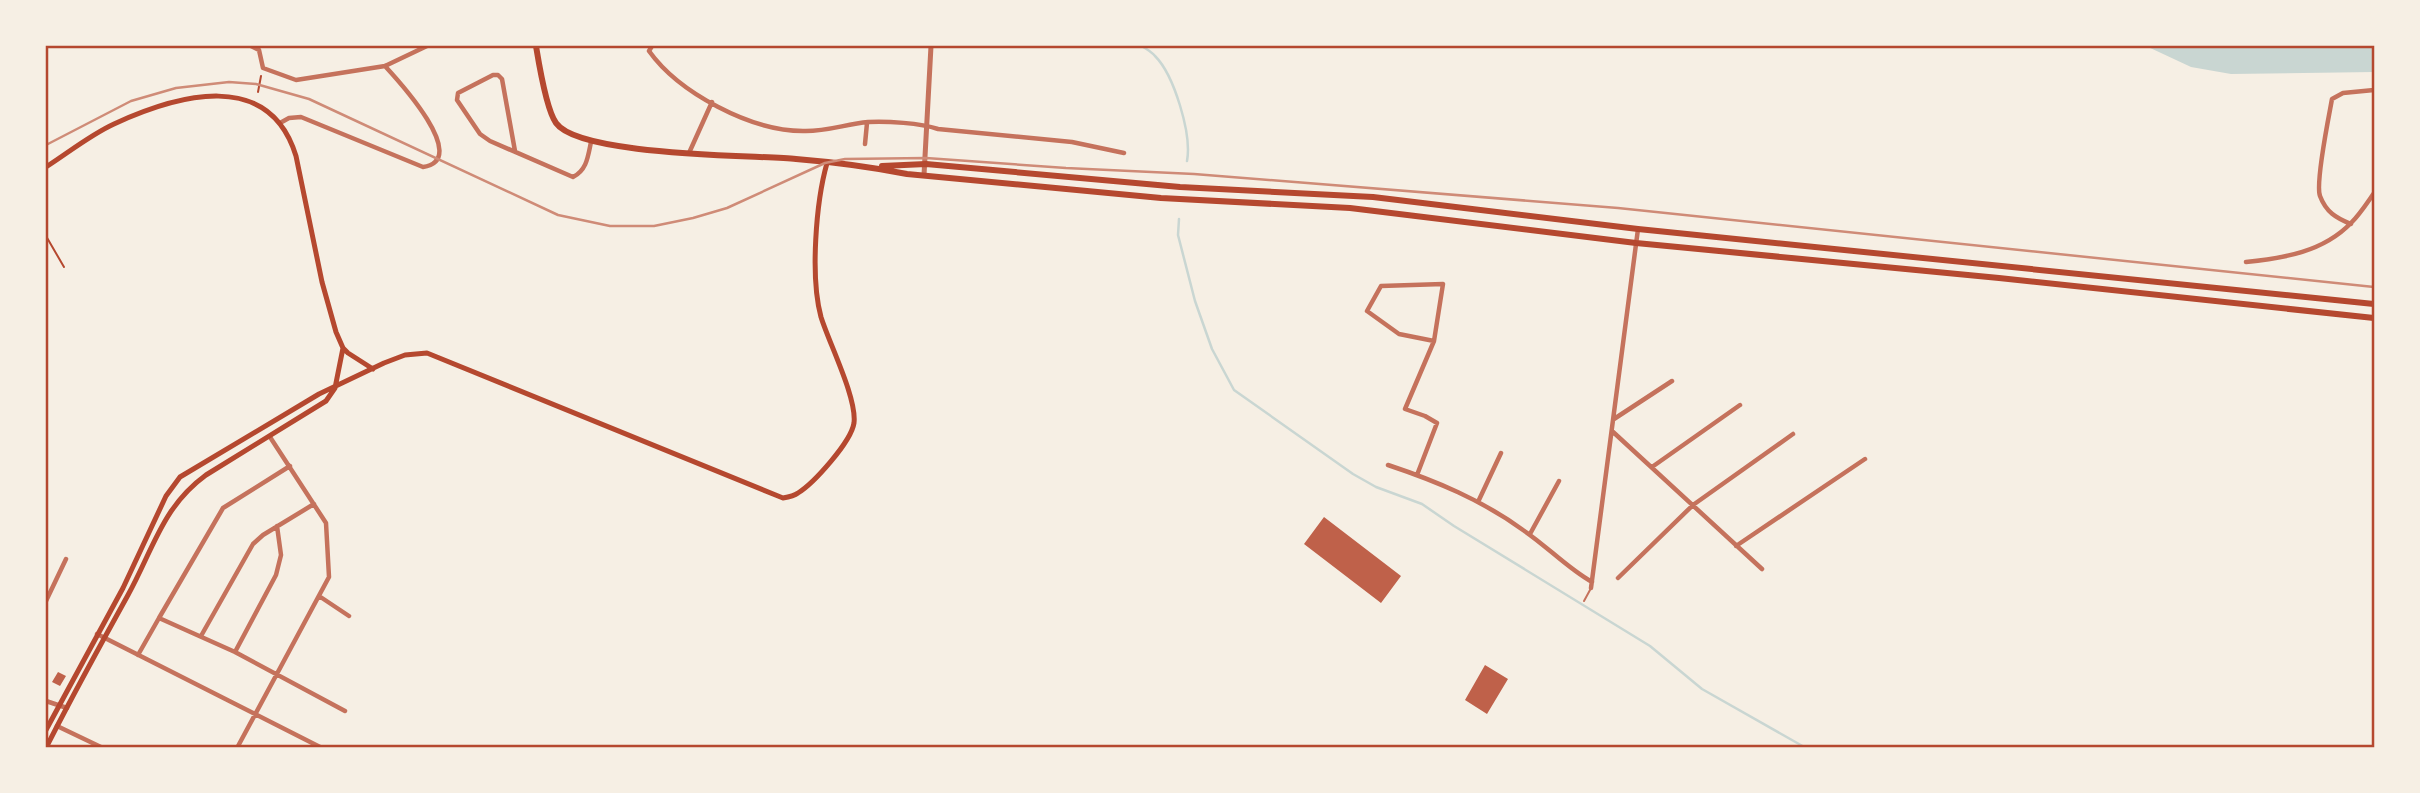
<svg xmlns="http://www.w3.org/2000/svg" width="2420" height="793" font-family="'IBM Plex Sans',sans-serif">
  <rect width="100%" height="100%" fill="#f6efe4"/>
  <!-- water -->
  <path fill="#c9d6d2" d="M2146,46H2374V72L2231,74L2191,67Z"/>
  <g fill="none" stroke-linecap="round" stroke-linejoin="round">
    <!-- stream -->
    <path stroke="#c9d6d2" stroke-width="2.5" d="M1142,46C1146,49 1152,52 1155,56C1174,75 1192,134 1187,161
      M1179,219L1178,235L1195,301L1212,349L1234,390L1353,474L1376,487L1422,504L1454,526L1650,646L1702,689L1806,748"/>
  </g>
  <!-- building -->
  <path fill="#bf614a" d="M1324,517L1401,576L1381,603L1304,544Z
    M1485,665L1508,679L1487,714L1465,700Z
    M58,672L66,676L60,686L52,682Z"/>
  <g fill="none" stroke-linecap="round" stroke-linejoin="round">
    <!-- path -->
    <path stroke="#b5482f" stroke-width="2" d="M258,92L261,76
      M46,236L64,267"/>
    <!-- service -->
    <path stroke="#c5725c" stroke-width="2" d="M1584,601L1590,590"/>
    <!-- minor -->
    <path stroke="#c5725c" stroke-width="4.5" d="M251,46L259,50L263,68L296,80L385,66L427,46
      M652,46L649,51C679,93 751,131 803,131C825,132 846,124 868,122C887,121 920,123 938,129L1072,142L1124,153
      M280,123L289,118L301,117L423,167C472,160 397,79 385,66
      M865,144L867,123
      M515,151L502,79L498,75H493L458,93L457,100L480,134L490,141L573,177C587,170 588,156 591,142
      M689,153L712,102
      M2351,224C2336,218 2326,212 2320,196C2315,183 2329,116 2332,99L2343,93L2374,90
      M2246,262C2284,258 2323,252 2351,223C2360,214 2367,203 2374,193
      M1614,419L1672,381
      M1612,431L1762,569
      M1388,465C1436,481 1482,500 1523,530C1547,546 1567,568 1592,582
      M1652,467L1740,405
      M1417,475L1437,423L1425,416L1405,409L1434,341L1443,284L1381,286L1367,311L1399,334L1434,341
      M1478,502L1501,453
      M1530,534L1559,481
      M1736,546L1865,459
      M1618,578L1693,505L1793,434
      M1591,588L1638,229
      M319,596L349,616
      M46,601L66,559
      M159,618L223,508L290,466
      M97,634L322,748
      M201,636L253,544L263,535L314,504
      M235,652L276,575L281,555L277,526
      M138,655L159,618L235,652L345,711
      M46,701L67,708
      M57,726L103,748
      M237,748L329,577L326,523L270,437"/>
    <!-- tertiary -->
    <path stroke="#c5725c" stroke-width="5" d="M924,175L931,46"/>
    <!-- secondary -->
    <path stroke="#b5482f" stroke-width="5" d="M46,167C68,153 90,135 114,124C177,95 269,68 296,156L322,282L336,332L343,348L348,353L373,369
      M46,730L123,588L166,496L180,477L319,394L384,363L405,355L427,353L783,498C789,497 794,496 798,493C814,483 851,442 854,423C857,398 829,343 821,317C810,277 816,202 827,163
      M46,748C72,696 100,646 128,595C153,550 162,507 206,475L326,401L335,388L343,348"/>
    <!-- primary -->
    <path stroke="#b5482f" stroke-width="6" d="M536,46C539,64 546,109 556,123C579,156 753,155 796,159C833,162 871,167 907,174L1161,198L1350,208L1636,243L1999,278L2374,318
      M882,166L926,164L1180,187L1373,197L1638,229L2374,304"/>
    <!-- rail -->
    <path stroke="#cf8b77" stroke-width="2.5" d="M46,145L131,101L176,88L229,82L256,84L309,99L558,215L610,226H654L693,218L727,208L825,163L845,159L926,158L1066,168L1194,174L1618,208L2374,287"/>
  </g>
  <!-- border -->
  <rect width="2420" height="793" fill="none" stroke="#f6efe4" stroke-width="94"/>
  <rect x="47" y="47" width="2326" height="699" fill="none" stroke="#b5482f" stroke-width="2.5"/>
</svg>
